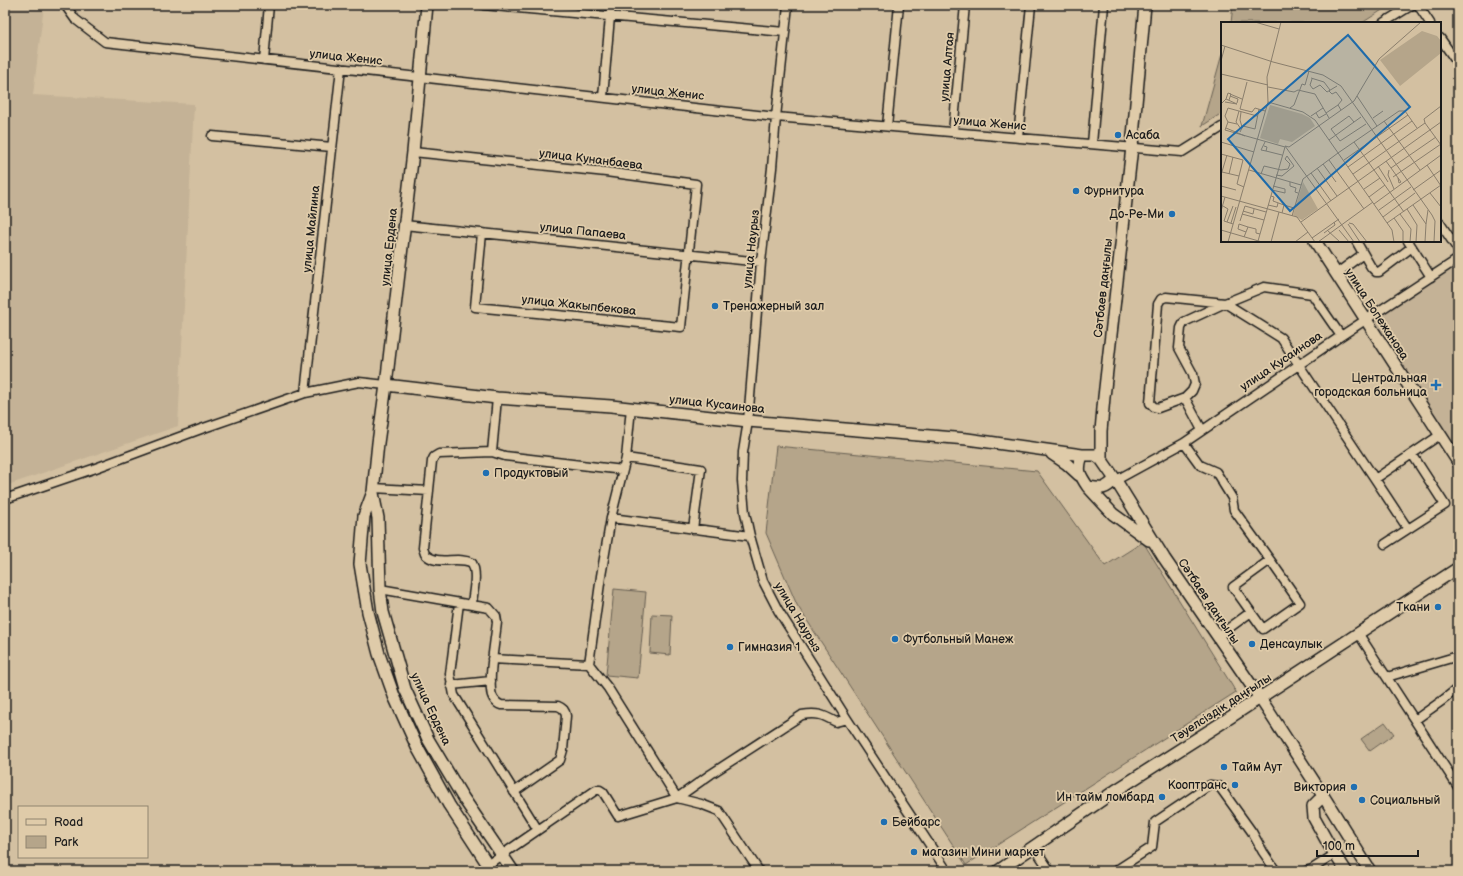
<svg xmlns="http://www.w3.org/2000/svg" width="1463" height="876" font-family="'Balsamiq Sans',sans-serif">
  <rect width="100%" height="100%" fill="#d3c0a1"/>
  <filter id="ink" filterUnits="userSpaceOnUse"><feTurbulence type="fractalNoise" baseFrequency=".025" numOctaves="2"/><feDisplacementMap in="SourceGraphic" scale="8" xChannelSelector="R" yChannelSelector="G"/><feConvolveMatrix kernelMatrix="1 2 1 2 8 2 1 2 1" color-interpolation-filters="sRGB"/></filter>
  <g filter="url(#ink)">
    <!-- built -->
    <path fill="#c4b296" d="M5,5H44L33,95L194,104L178,426L5,486Z
      M1458,263V451L1372,319Z"/>
    <!-- green -->
    <path fill="#b5a58a" stroke="#686053" d="M1233,5H1390L1362,23H1231Z
      M1222,54V113L1202,126Z
      M776,446L1037,471L1105,566L1143,542L1236,692L966,865L797,605L766,533Z
      M614,589L646,592L638,678L606,675Z
      M652,614L672,615L670,655L650,653Z
      M1385,722L1394,734L1370,751L1361,739Z"/>
    <g fill="none" stroke-linecap="round" stroke-linejoin="round">
      <!-- street casing -->
      <g stroke="#1c1c1c" stroke-width="11">
        <path id="street" d="M65,5L75,19L105,42L776,117L1182,152L1222,127
          M483,5L785,32
          M788,5L776,117L772,168L761,262L748,421L743,452L742,481L745,513L750,536L763,581L778,610L847,719L947,871
          M1418,5L1430,23
          M1383,23L1412,5
          M1440,38L1458,64
          M264,60L269,5
          M603,97L611,5
          M887,126L899,5
          M953,132L965,5
          M212,136L332,147
          M1018,137L1031,5
          M1092,144L1104,5
          M413,152L606,172L696,184L681,327L475,307L482,233
          M1440,223L1458,250
          M404,225L761,262
          M1356,241L1371,267L1376,272H1379L1412,247
          M1408,241L1431,277
          M1336,274L1363,254
          M305,393L341,68
          M1185,398L1192,391L1195,384L1193,374L1179,348L1181,328L1184,322L1225,303L1281,338L1375,479L1440,435
          M631,408L626,458L611,518L601,576L589,664L608,688L677,798L701,804L719,811L759,871
          M1202,430L1185,398L1158,408L1154,407L1150,403L1158,304L1161,299L1166,297L1225,303L1264,287L1312,294L1341,336
          M1184,443L1200,465L1216,472L1232,498L1234,510L1270,560
          M492,452L505,456L623,470
          M626,458L701,469L693,529
          M1115,479L1120,478L1184,443L1341,336L1458,259
          M1375,479L1408,529L1385,544
          M373,488L429,491
          M5,499L93,469L201,429L305,393L359,382L386,385
          M611,518L750,536
          M1408,529L1445,505L1412,454
          M1270,560L1300,603L1263,629L1233,587Z
          M380,589L489,608L496,616L497,622C495,642 489,671 491,690C491,696 495,703 501,705L558,706C563,708 565,710 566,716L563,750L560,760L514,792
          M459,603L450,674L454,695L538,830
          M472,604C473,592 478,574 472,563C457,555 437,567 425,554L423,548L432,461L434,457L439,454L492,452L497,398
          M1358,633L1458,787
          M1218,636L1251,612
          M492,659L589,664
          M1387,677L1458,656
          M451,685L491,681
          M1415,720L1443,700L1458,688
          M1034,847L1050,871
          M487,865L596,790H600L603,792L618,816L677,798L711,774L802,715C817,712 823,715 836,722L847,719
          M1115,871L1152,847L1155,822L1210,785L1219,786L1252,832L1263,852L1276,871
          M1306,871L1312,869L1335,854"/>
      </g>
      <!-- secondary casing -->
      <g stroke="#1c1c1c" stroke-width="14">
        <path id="secondary" d="M427,5L413,152L386,385L378,443L373,492L364,516L360,564L368,612L379,654L394,696L417,747L449,805L492,871
          M1315,241L1458,462
          M386,385L497,398L611,406L748,421L967,439L1082,455
          M1052,454L1067,464L1079,475
          M1101,459L1095,455H1082C1077,471 1079,474 1088,487C1102,489 1105,490 1115,479L1101,459V431L1104,397L1132,147L1145,5
          M1115,479L1164,558L1260,698L1324,797L1370,871
          M1088,487L1113,514L1149,540
          M373,493L378,518L380,589L383,612L405,689L428,739L462,796L513,871
          M1324,797L1319,800L1313,806L1314,818L1329,845L1346,871
          M998,871L1115,791L1220,724L1458,568"/>
      </g>
      <!-- street -->
      <use href="#street" stroke="#dfcba9" stroke-width="8"/>
      <!-- secondary -->
      <use href="#secondary" stroke="#dfcba9" stroke-width="11"/>
    </g>
  </g>
  <!-- markers -->
  <g fill="#1f6fb2" stroke="#dfcba9" stroke-width="1.5">
    <circle cx="1118" cy="135" r="4"/>
    <circle cx="1076" cy="191" r="4"/>
    <circle cx="1172" cy="214" r="4"/>
    <circle cx="715" cy="306" r="4"/>
    <path d="M1434 379h4v4h4v4h-4v4h-4v-4h-4v-4h4z"/>
    <circle cx="486" cy="473" r="4"/>
    <circle cx="1438" cy="607" r="4"/>
    <circle cx="895" cy="639" r="4"/>
    <circle cx="1252" cy="644" r="4"/>
    <circle cx="730" cy="647" r="4"/>
    <circle cx="1224" cy="767" r="4"/>
    <circle cx="1235" cy="785" r="4"/>
    <circle cx="1354" cy="787" r="4"/>
    <circle cx="1162" cy="797" r="4"/>
    <circle cx="1362" cy="800" r="4"/>
    <circle cx="884" cy="822" r="4"/>
    <circle cx="914" cy="852" r="4"/>
  </g>
  <g text-anchor="middle" stroke-width="3.5" stroke-linejoin="round" paint-order="stroke">
    <!-- street labels -->
    <g font-size="12" fill="#1c1c1c" stroke="#dfcba9">
      <text transform="translate(346 57) rotate(6)" y="4">улица Женис</text>
      <text transform="translate(947 67) rotate(-85)" y="4">улица Алтая</text>
      <text transform="translate(668 92) rotate(6)" y="4">улица Женис</text>
      <text transform="translate(990 123) rotate(5)" y="4">улица Женис</text>
      <text transform="translate(591 159) rotate(7)" y="4">улица Кунанбаева</text>
      <text transform="translate(311 229) rotate(-84)" y="4">улица Майлина</text>
      <text transform="translate(583 231) rotate(6)" y="4">улица Папаева</text>
      <text transform="translate(389 247) rotate(-84)" y="4">улица Ердена</text>
      <text transform="translate(751 249) rotate(-84)" y="4">улица Наурыз</text>
      <text transform="translate(1103 288) rotate(-84)" y="4">Сәтбаев даңғылы</text>
      <text transform="translate(579 305) rotate(6)" y="4">улица Жакыпбекова</text>
      <text transform="translate(1377 314) rotate(57)" y="4">улица Бопежанова</text>
      <text transform="translate(1281 361) rotate(-34)" y="4">улица Кусаинова</text>
      <text transform="translate(717 404) rotate(6)" y="4">улица Кусаинова</text>
      <text transform="translate(1209 601) rotate(56)" y="4">Сәтбаев даңғылы</text>
      <text transform="translate(798 617) rotate(59)" y="4">улица Наурыз</text>
      <text transform="translate(1221 708) rotate(-33)" y="4">Тәуелсіздік даңғылы</text>
      <text transform="translate(431 709) rotate(65)" y="4">улица Ердена</text>
    </g>
    <!-- poi labels -->
    <g font-size="12" fill="#1c1c1c" stroke="#dfcba9" text-anchor="start">
      <text x="1126" y="139">Асаба</text>
      <text x="1084" y="195">Фурнитура</text>
      <text x="1164" y="218" text-anchor="end">До-Ре-Ми</text>
      <text x="723" y="310">Тренажерный зал</text>
      <text x="1427" y="382" text-anchor="end">Центральная<tspan x="1427" dy="14">городская больница</tspan></text>
      <text x="494" y="477">Продуктовый</text>
      <text x="1430" y="611" text-anchor="end">Ткани</text>
      <text x="903" y="643">Футбольный Манеж</text>
      <text x="1260" y="648">Денсаулык</text>
      <text x="738" y="651">Гимназия 1</text>
      <text x="1232" y="771">Тайм Аут</text>
      <text x="1227" y="789" text-anchor="end">Кооптранс</text>
      <text x="1346" y="791" text-anchor="end">Виктория</text>
      <text x="1154" y="801" text-anchor="end">Ин тайм ломбард</text>
      <text x="1370" y="804">Социальный</text>
      <text x="892" y="826">Бейбарс</text>
      <text x="922" y="856">магазин Мини маркет</text>
    </g>
  </g>
  <!-- overview -->
  <g transform="translate(1221 22)">
    <rect width="220" height="220" fill="#d3c0a1"/>
    <path d="M201,9L216,14L220,19V31L179,64L159,38ZM49,83L81,92L89,96L94,104L71,120L59,117L57,122L39,116ZM82,160L97,187L81,198L72,193Z" fill="#b5a58a"/>
    <path fill="none" stroke="#8a7e6c" stroke-width="1" d="M34,0L58,7M0,23L52,40M0,39L4,24M52,40L102,53L120,64L211,193L214,199L213,220M0,52L47,63M90,56L103,60L109,68M91,57L89,63L92,67L99,63L106,70L116,64M26,60L19,87L31,90L34,86L44,89M47,65L73,70L77,68L94,72L108,96M108,69L111,72L115,70L121,78L117,83L120,88M9,72L21,77M9,74L17,77L16,81M136,74L156,104M5,77L7,71L10,72L8,78M47,80L82,90L94,98L171,208L173,220M0,82L5,77L16,82L4,80M69,86L73,83L81,62L84,63L88,49M18,89L15,100L20,107M20,90L19,98L21,105M95,91L98,96L105,92M105,91L117,83M90,94L102,86M152,96L162,89M163,99L199,148M7,100L4,94L7,86L36,94M133,100L128,94L110,107L119,119L145,102M204,101L220,123M16,102L7,100L4,108L64,125L37,219M5,106L24,114M19,110L22,104L34,107L38,87M108,118L140,95M0,120L33,130M133,120L183,190M43,124L46,125L45,129L40,128L44,120M68,125L133,79L158,37L200,0M68,125L64,124L133,220M45,129L61,133M0,132L22,138L16,162L23,165M108,138L143,187M123,138L187,93M165,139L180,160L178,161L177,156M102,142L115,160M206,143L220,164M157,144L167,160M127,145L191,99M96,146L116,174M170,146L215,115M28,148L80,163M168,148L167,153L173,167M1,150L18,154M90,151L110,179M8,152L12,135M40,152L43,144L60,148L67,147L69,142L64,137M132,152L204,101L203,97L220,84M0,153L6,133M55,153L61,154L73,144L66,134L64,137M172,155L220,122M69,160V164L75,166L74,170L77,171M0,164L15,168M143,167L159,156M51,168L64,171V167L52,164M192,168L220,148M209,171L220,185M0,174L76,195L94,220M50,174L53,175L52,179L63,183M148,175L164,163M153,182L220,133M47,183L56,185L57,181M192,183L205,202L204,220M2,184L7,187L3,199L12,202M186,187L196,203L195,220M158,188L190,165M0,189L4,175M22,189L32,192L33,187M61,191L63,183L73,186M21,192L43,198M179,192L190,207L189,220M71,194L82,157L117,131L178,89H184L196,106M162,195L194,171M173,196L182,209V220M19,199L24,184L45,190M6,200L12,184M80,200L220,100M10,201L15,185M128,201L132,202L146,220M166,201L220,163M127,202L139,220M205,202L207,188M0,208L41,220M106,208L119,220M118,208L128,220M25,210L17,207L18,202L27,205M103,211L114,203L113,200M23,215L27,205L35,207V211L39,212M91,216L118,197M7,220L47,80L46,55L60,0M50,220L58,190M74,220L87,210M97,220L152,180"/>
    <path fill="#1f6baa" fill-opacity="0.15" stroke="#1f6baa" stroke-width="2" d="M127,13L189,85L69,189L7,117Z"/>
    <rect width="220" height="220" fill="none" stroke="#1c1c1c" stroke-width="2"/>
  </g>
  <!-- margin -->
  <rect width="1463" height="876" fill="none" stroke="#dfcba9" stroke-width="20"/>
  <rect x="10" y="10" width="1443" height="856" fill="none" stroke="#1c1c1c" stroke-width="1.5" filter="url(#ink)"/>
  <!-- legend -->
  <rect x="18" y="806" width="130" height="52" fill="#dfcba9" stroke="#918571"/>
  <rect x="26" y="819" width="20" height="6" fill="#dfcba9" stroke="#918571"/>
  <text x="54" y="826" font-size="12" fill="#1c1c1c">Road</text>
  <rect x="26" y="836" width="20" height="12" fill="#b5a58a" stroke="#918571"/>
  <text x="54" y="846" font-size="12" fill="#1c1c1c">Park</text>
  <!-- scale -->
  <path d="M1317 850v6h101v-6" fill="none" stroke="#1c1c1c" stroke-width="2"/>
  <text x="1323" y="850" font-size="12" fill="#1c1c1c" stroke="#dfcba9" stroke-width="3" paint-order="stroke">100 m</text>
</svg>
